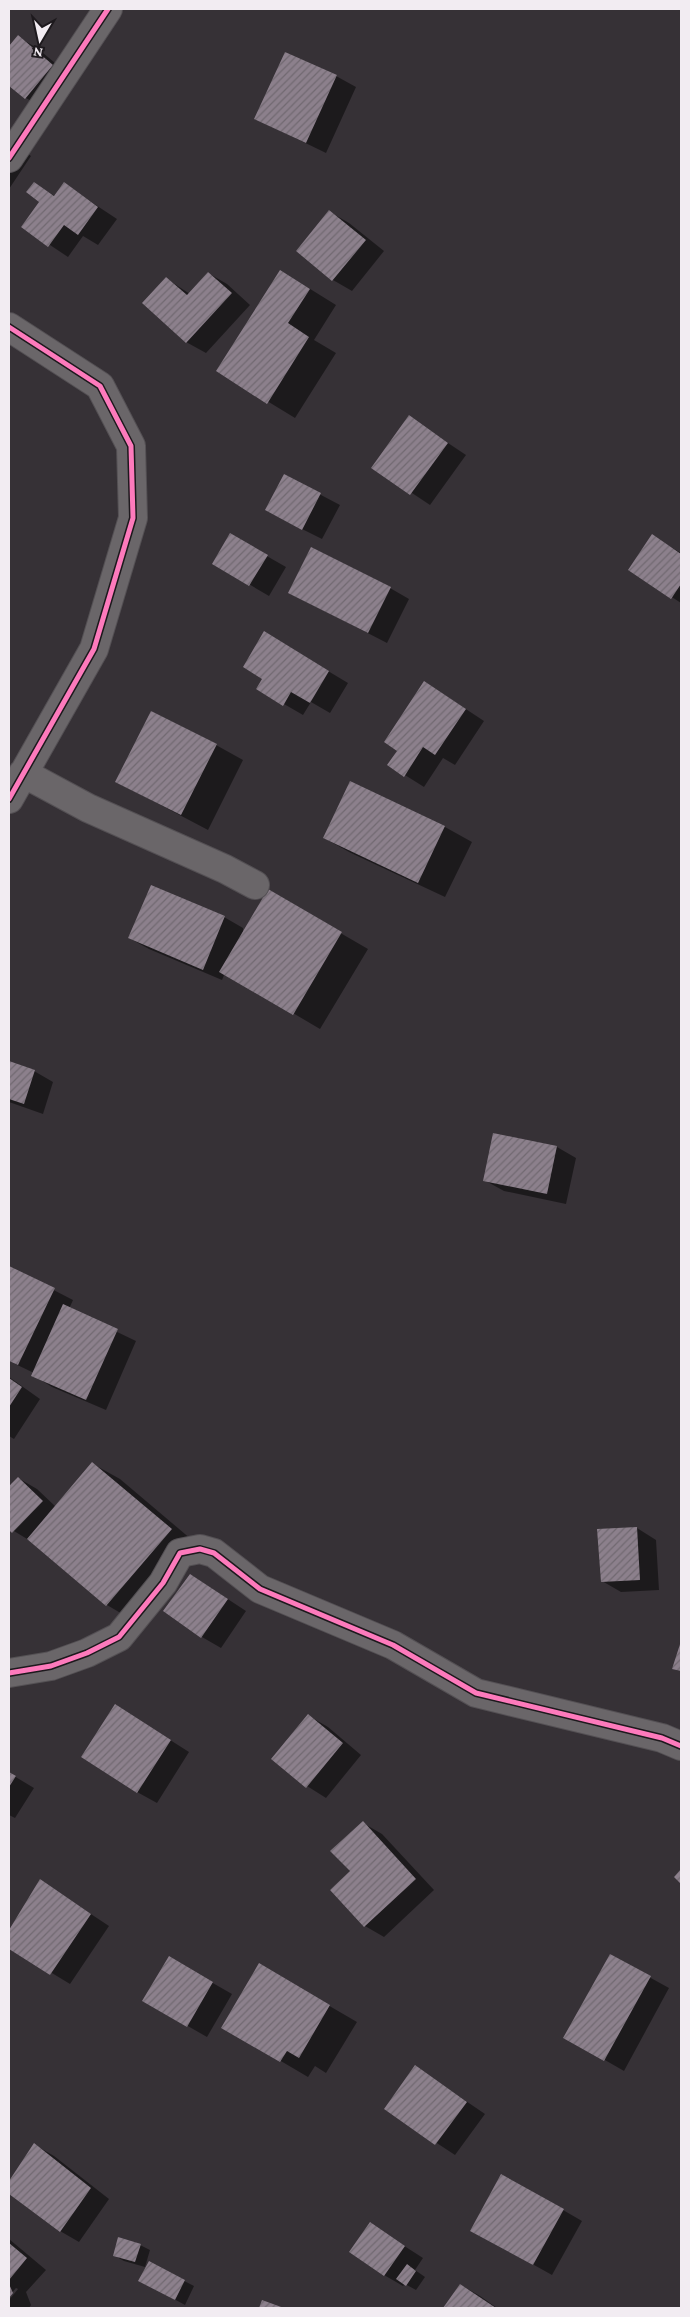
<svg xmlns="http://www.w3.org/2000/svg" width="690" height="2317" font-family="'Crimson Pro',serif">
  <defs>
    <pattern id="building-hatch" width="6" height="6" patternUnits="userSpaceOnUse" patternTransform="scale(1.25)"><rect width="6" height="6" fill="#8c808c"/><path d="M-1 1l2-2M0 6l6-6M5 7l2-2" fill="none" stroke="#716971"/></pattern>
  </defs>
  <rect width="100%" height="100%" fill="#363136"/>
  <!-- shadow -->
  <path fill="#0007" d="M18,37L37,48L72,77L45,109L26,98L9,84V48Z
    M336,76L356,87L326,153L256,119Z
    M9,141L31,156L9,189Z
    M34,184L55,196L64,184L117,219L98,245L83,236L68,257L23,227L41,202Z
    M330,212L349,223L384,251L352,291L333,280Z
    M208,273L227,284L250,305L206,353L186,342L167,279L190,294Z
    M307,287L336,305L314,340L336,353L295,418L218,371Z
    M409,417L466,455L430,505L373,467Z
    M285,476L340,505L322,539L286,521Z
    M230,535L286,567L269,596L213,563Z
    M652,536L681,553V603L630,570Z
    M390,588L409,599L387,643L290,593Z
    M283,644L348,683L330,713L311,702L303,715L284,704Z
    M443,694L484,721L455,765L443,758L424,787L389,765Z
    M216,745L243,760L208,830L117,782Z
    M350,783L445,827L472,842L445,897L351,853L324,838Z
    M268,891L368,949L320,1029L225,973L222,980L149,949L129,938L224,917L243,928V934Z
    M9,1063L34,1071L53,1082L43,1114L9,1102Z
    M557,1147L576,1158L566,1204L504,1191L484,1180Z
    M9,1267L73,1300L69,1309L136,1341L106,1410L52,1387L33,1375L34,1373L9,1361Z
    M9,1377L40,1399L14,1439L9,1436Z
    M93,1464L120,1479L198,1545L134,1621L107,1605L32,1542L9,1528V1483L11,1485L18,1478L37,1489L56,1507Z
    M637,1528L656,1540L659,1590L621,1592L602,1581Z
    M191,1575L246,1611L221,1648L202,1637Z
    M309,1716L328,1727L361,1755L326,1798L307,1786Z
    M134,1717L189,1752L157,1803L137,1792Z
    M9,1773L34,1788L15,1818L9,1815Z
    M363,1823L382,1834L434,1890L384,1937L365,1926L352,1871Z
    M41,1881L109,1926L70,1984L9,1947V1932Z
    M611,1956L669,1988L624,2071L565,2037Z
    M169,1958L232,1994L207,2037L144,2001Z
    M259,1965L357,2022L326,2073L315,2066L308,2077L223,2027Z
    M416,2067L485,2114L455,2155L385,2109Z
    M35,2145L54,2156L109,2199L79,2242L60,2231L9,2193V2183Z
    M563,2210L582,2221L552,2275L491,2241Z
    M370,2224L423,2258L415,2270L425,2277L416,2290L405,2284L403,2286L384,2275Z
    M9,2239L46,2270L26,2292L31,2305L29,2308H9V2300L18,2289L16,2288L9,2296Z
    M140,2245L150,2250L145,2267L124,2261L115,2256Z
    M149,2263L194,2286L185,2305L150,2286Z
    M461,2285L480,2296L497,2308H445Z"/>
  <!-- building -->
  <path fill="url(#building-hatch)" d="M18,35L53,65L25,99L9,86V46Z
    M285,52L337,75L306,143L254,119Z
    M34,182L54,196L64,182L98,207L78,235L64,225L48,247L21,227L39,202L26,192Z
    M329,210L366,240L332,281L296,251Z
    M280,270L310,289L288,323L309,337L267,404L216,371Z
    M208,272L232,293L186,343L142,303L166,277L187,295Z
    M409,415L448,443L410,495L371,468Z
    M284,474L321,493L302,530L265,510Z
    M230,533L268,555L249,586L212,564Z
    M652,534L681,554V584L671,599L628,570Z
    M311,547L391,587L368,633L288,593Z
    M264,631L329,671L310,703L291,692L283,706L256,689L262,679L243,667Z
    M424,681L466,709L435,755L423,747L404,777L387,765L397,751L384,742Z
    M151,711L217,744L181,815L115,782Z
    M350,781L445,826L418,883L323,838Z
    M151,885L225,916L203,970L128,938Z
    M268,889L342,932L293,1015L219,972Z
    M9,1061L35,1070L24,1104L9,1099Z
    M493,1133L557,1146L547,1194L483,1181Z
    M9,1266L55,1288L18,1365L9,1361Z
    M63,1304L118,1329L86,1400L31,1376Z
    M9,1378L22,1387L9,1407Z
    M92,1462L172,1529L106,1606L27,1539Z
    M18,1477L43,1501L12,1533L9,1530V1486Z
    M637,1527L640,1580L601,1582L597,1529Z
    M190,1574L228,1599L201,1638L163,1611Z
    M681,1641V1671L672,1669Z
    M115,1704L171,1740L137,1793L81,1757Z
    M308,1714L343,1743L306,1788L271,1759Z
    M9,1772L16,1776L9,1787Z
    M363,1821L416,1879L364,1927L330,1890L350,1871L330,1851Z
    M681,1869V1884L674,1877Z
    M40,1879L91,1914L50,1975L9,1949V1930Z
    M610,1954L651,1976L604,2061L563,2038Z
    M169,1956L213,1982L187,2027L142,2001Z
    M259,1963L330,2005L299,2058L287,2051L280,2062L221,2028Z
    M415,2065L467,2102L435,2145L384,2109Z
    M34,2143L91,2188L60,2232L9,2194V2181Z
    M501,2174L564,2209L533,2265L470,2231Z
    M370,2222L405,2246L384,2276L349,2252Z
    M118,2237L141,2244L135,2262L113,2256Z
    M9,2243L27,2258L9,2280Z
    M149,2261L185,2280L175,2300L138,2281Z
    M407,2264L416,2271L406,2286L396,2279Z
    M9,2284L13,2293L9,2298Z
    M460,2284L496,2308H443Z
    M262,2300L284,2308H259Z"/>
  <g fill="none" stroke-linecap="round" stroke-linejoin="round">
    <!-- street casing -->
    <g stroke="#545054" stroke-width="30">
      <path id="street" d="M9,158L108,9
        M9,327L100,386L131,446L133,518L94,649L9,799
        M23,773L88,808L225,869L255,885
        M9,1673L51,1666L87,1653L119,1637L163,1583L180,1553L200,1549L214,1553L260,1589L393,1645L476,1693L662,1738L681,1746"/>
    </g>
    <!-- street -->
    <use href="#street" stroke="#6a6669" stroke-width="28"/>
    <!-- cycleway casing -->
    <g stroke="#1d191d" stroke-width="8">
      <path id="cycleway" d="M9,158L108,9
        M9,327L100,386L131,446L133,518L94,649L9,799
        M9,1673L51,1666L87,1653L119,1637L163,1583L180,1553L200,1549L214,1553L260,1589L393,1645L476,1693L662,1738L681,1746"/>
    </g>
    <!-- cycleway -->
    <use href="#cycleway" stroke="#fd7abc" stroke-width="5"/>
  </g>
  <!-- border -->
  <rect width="690" height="2317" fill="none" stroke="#f2ecf2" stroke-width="20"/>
  <!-- north arrow -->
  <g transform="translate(40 40) rotate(189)" stroke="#1d191d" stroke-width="4" paint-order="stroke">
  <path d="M0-4L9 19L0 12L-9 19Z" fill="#f2ecf2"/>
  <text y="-8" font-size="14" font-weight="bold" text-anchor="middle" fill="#f2ecf2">N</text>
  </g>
</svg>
